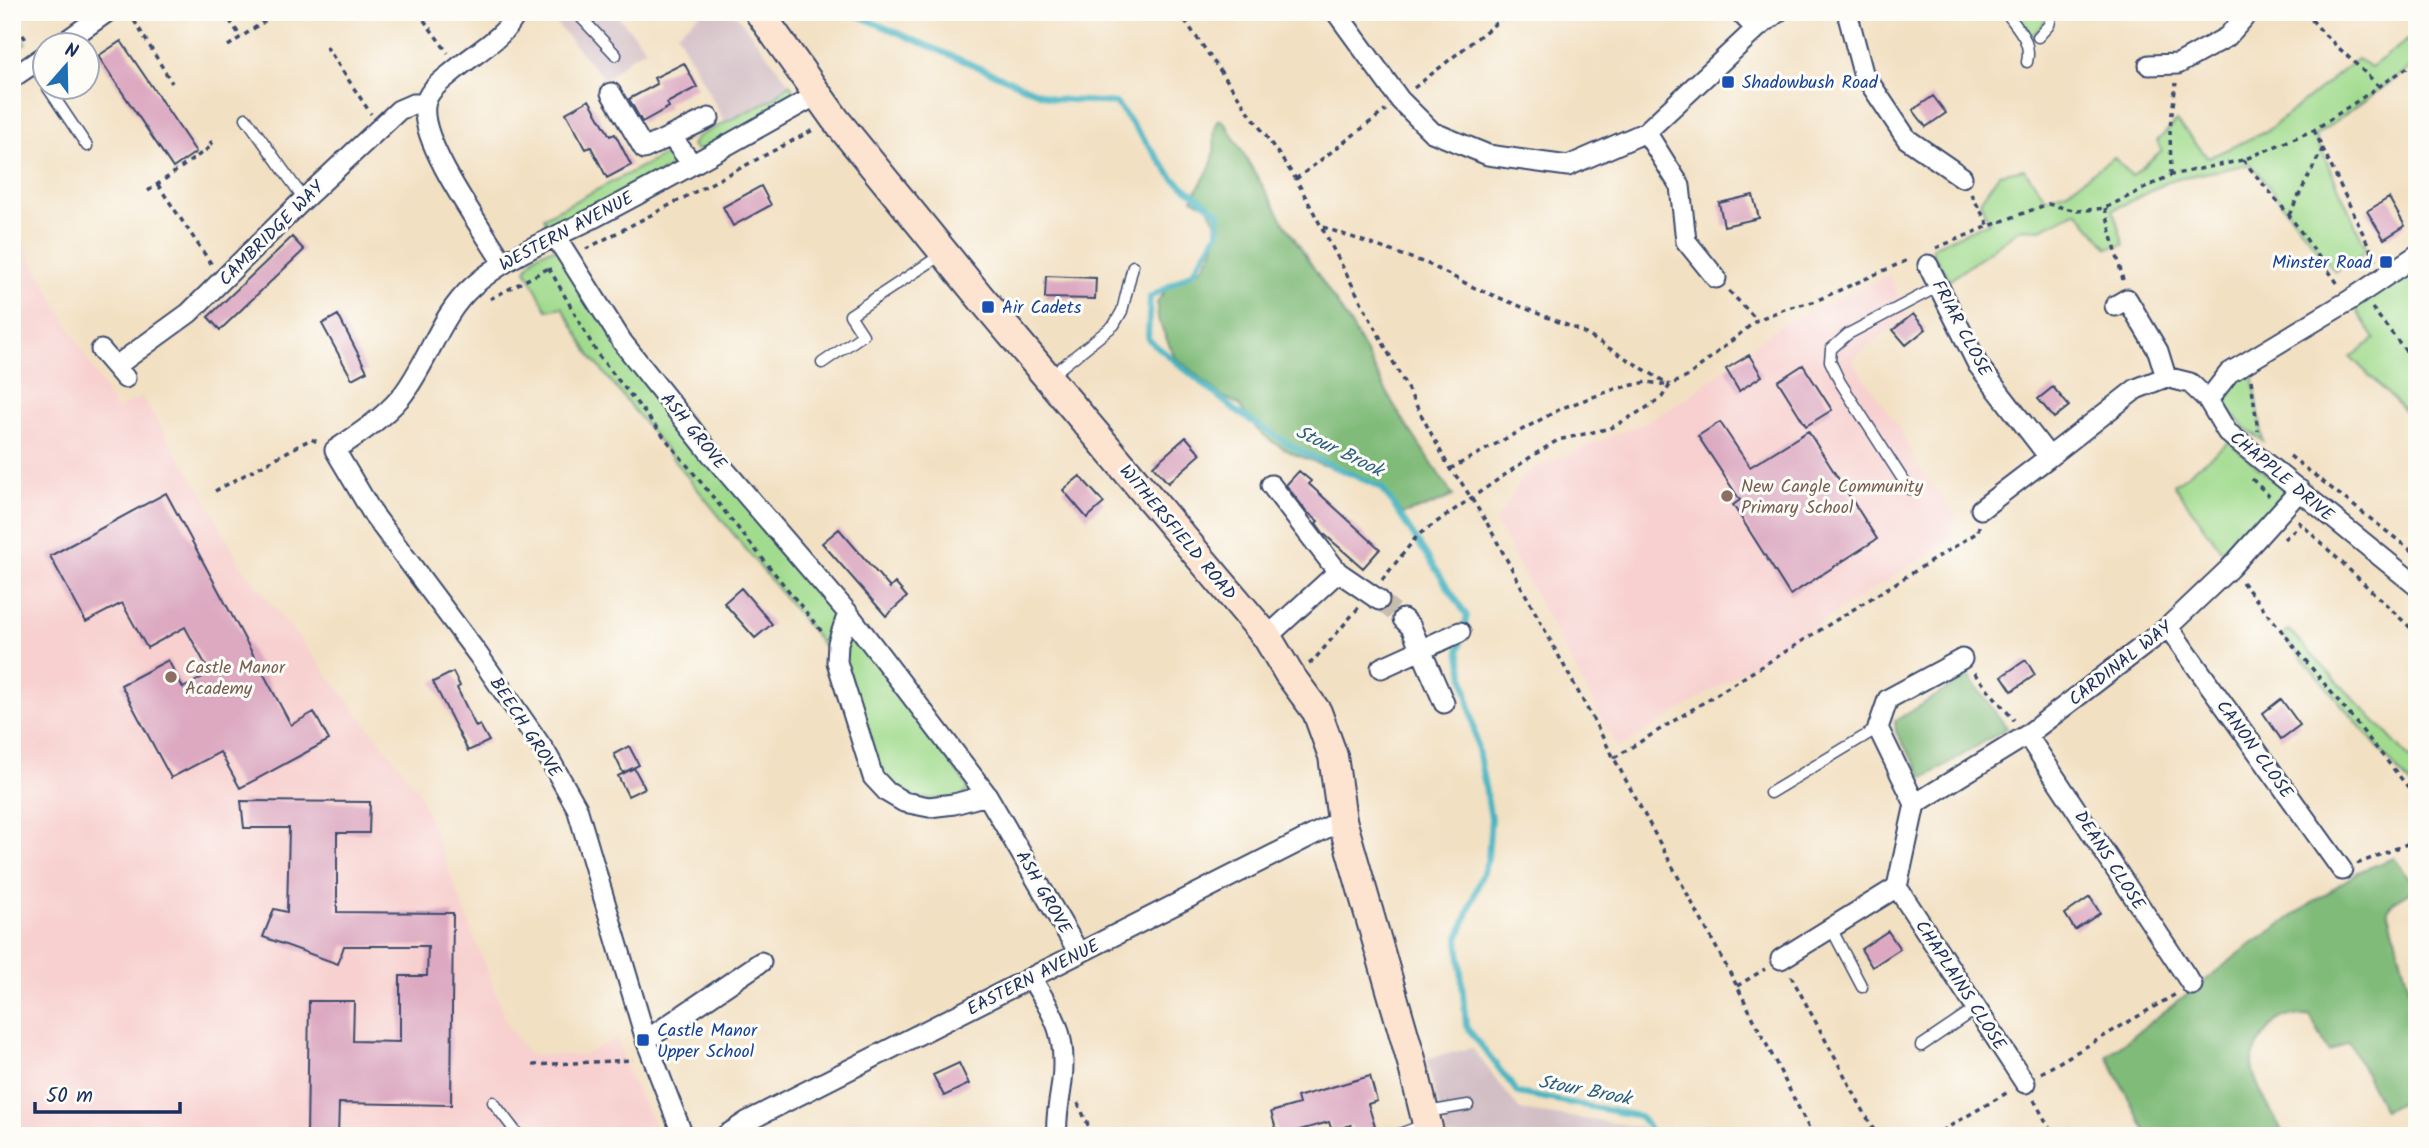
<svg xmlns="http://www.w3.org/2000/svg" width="2429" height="1148" font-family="Kalam,sans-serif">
  <rect width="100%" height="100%" fill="#fdfcf7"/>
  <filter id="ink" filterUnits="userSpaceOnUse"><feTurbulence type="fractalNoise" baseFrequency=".0143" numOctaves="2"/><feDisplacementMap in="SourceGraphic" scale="14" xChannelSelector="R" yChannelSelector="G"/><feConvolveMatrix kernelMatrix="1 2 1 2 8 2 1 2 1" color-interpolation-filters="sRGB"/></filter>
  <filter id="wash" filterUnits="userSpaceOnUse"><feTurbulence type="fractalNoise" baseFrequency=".00686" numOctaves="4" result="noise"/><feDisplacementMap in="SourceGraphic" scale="28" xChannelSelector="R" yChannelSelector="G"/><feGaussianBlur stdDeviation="1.57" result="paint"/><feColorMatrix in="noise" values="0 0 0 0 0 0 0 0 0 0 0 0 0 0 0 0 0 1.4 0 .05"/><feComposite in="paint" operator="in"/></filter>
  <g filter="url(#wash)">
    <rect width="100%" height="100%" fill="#f2e0c2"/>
    <!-- built -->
    <path fill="#f7d0cf" d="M12,224L116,410L142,397L203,493L241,565L418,789L508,1026L529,1055H584L617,1038L628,1073L660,1136H492L474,1128L444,1136H12Z
      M1889,275L1908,315L1852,360L1902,432L1914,460L1958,517L1948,526L1954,539L1618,749L1495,521L1525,475L1538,467L1644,423L1685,400L1783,323Z"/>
    <!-- industrial -->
    <path fill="#d2bec5" d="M561,12H615L646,49L631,57L605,80L559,27L555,20Z
      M703,12H734L790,84L774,98L725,123L677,33Z
      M1472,1048L1520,1110L1641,1127L1646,1136H1447L1426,1059Z"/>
    <!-- green -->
    <path fill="#a1db8e" stroke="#5e8576" stroke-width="2" d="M2008,12H2041L2044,17V24L2028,39Z
      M12,24L26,43L13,52L12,50Z
      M2417,33V63L2315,136L2367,250L2335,272L2251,164L2174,179L2113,210L2124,245L2108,248L2077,211L2041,229L2021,228L1950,280L1933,254L1932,247L1989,222L1980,201L1999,174L2024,169L2046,198L2067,191L2114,157L2132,176L2162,150L2157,141L2177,121L2208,158L2267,131L2357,59L2371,67Z
      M790,84L798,99L705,151L695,149L692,145L697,137L774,98Z
      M670,152L677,155L676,165L562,225L547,228L544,217Z
      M560,248L837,613L830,654L592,358L562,307L547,310L526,270C534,254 541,250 560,248Z
      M2414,265L2417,269V423L2351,357L2375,339L2353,305Z
      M2252,366L2263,441C2247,429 2214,408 2230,384C2234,377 2245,371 2252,366Z
      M2229,442L2286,492L2224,554L2174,485Z
      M2289,630L2417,766V793L2283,636Z
      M846,640L861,643L966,784L968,790L959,800L910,798L878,774L845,663Z"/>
    <!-- forest -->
    <path fill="#80bb79" stroke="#4e756c" stroke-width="2" d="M1219,119L1225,123L1287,227L1352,327L1396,409L1453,496L1427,507L1402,514L1389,496L1374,484L1294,454L1271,441L1257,429L1238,404L1223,397L1174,356L1158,319L1157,302L1166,290L1203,267L1213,250L1218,233L1215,220L1207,205L1192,199C1199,185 1212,169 1214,153C1216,138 1211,134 1219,119Z
      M1968,676L2007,728L1924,778L1896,732L1895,721Z
      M2394,858L2417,888L2395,901L2388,910L2417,1018V1094L2384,1111L2349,1042L2329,1052L2310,1016C2281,1017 2282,1012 2264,1036C2259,1043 2254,1053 2252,1061C2250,1079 2276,1119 2285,1136H2148L2107,1056L2249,946L2358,872Z"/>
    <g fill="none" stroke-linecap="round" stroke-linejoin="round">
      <!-- stream -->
      <path stroke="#46b4c2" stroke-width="6" d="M849,12L1053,99L1116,103L1174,179L1219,213L1218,233L1193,272L1150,297L1148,339L1237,412L1302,452L1382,488L1467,616L1459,650L1491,818L1488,859L1458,939L1466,1026L1518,1093L1639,1116L1656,1136"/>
    </g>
    <g id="blocks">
      <!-- building -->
      <path fill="#dca9c1" d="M121,41L196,152L173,168L98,56Z
        M684,63L697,87L667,103L669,107L642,122L629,99L657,84L654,78Z
        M1933,96L1946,113L1926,127L1913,110Z
        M589,100L610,136L615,134L631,165L607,178L591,147L586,149L566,113Z
        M761,186L771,205L733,226L723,207Z
        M1753,195L1759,218L1724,226L1719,203Z
        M2389,198L2405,226L2384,239L2367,211Z
        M292,237L304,250L220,330L208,317Z
        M1046,276L1096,278L1095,299L1045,298Z
        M1913,314L1926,329L1906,345L1893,330Z
        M338,315L367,371L352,379L322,324Z
        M1749,355L1762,376L1739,391L1726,369Z
        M1803,365L1832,410L1806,426L1778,381Z
        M2053,387L2069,406L2054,418L2038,399Z
        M1720,422L1750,467L1808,431L1877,539L1790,595L1733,505L1740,500L1698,436Z
        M1186,437L1201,454L1168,483L1153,466Z
        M1299,471L1311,481L1309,484L1380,549L1363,568L1324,534L1316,523L1318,521L1307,512L1286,485Z
        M1080,476L1104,503L1087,518L1063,490Z
        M166,493L291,725L314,712L329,740L240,788L220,752L171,778L121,685L168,660L183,688L210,673L185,627L147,648L122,603L86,622L50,556Z
        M839,529L890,588L895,583L907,597L886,616L822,543Z
        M741,588L772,624L755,638L724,603Z
        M2026,660L2035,675L2012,691L2002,676Z
        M453,672L460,686L457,688L476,727L480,725L489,741L468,751L433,682Z
        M2281,699L2300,725L2281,739L2263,713Z
        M629,746L639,765L623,773L614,754Z
        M634,768L645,788L628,796L618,776Z
        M241,801L370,802L369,833H337V912L453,913L451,1105L339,1103L338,1136H307L309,1001H354L353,1041L400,1042V976H427L428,946H344L338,964L263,937L274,909L287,912L289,828H244Z
        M2090,897L2100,913L2075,930L2065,914Z
        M1888,931L1900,949L1872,967L1861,949Z
        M959,1063L969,1084L944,1096L933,1075Z
        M1370,1076L1377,1101L1368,1104L1378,1136H1355L1351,1125L1332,1131L1329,1122L1278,1136L1271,1112L1299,1104L1297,1097Z"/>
    </g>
  </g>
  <g filter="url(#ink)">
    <use href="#blocks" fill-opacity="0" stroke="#3b4a6d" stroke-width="2"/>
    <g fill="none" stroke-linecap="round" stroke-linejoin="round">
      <!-- street-tunnel -->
      <path stroke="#c7bdae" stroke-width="19" stroke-dasharray="19 10" stroke-linecap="butt" d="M1379,600L1403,619"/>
      <!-- lane casing -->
      <g stroke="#3b4a6d" stroke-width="13">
        <path id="lane" d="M576,12L616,55
          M2006,12C2018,29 2032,41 2027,62
          M2038,37L2049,25L2051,17L2047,12
          M33,64L46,84
          M48,88L87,146
          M246,118L304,199
          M822,363L863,335L850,315L941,255
          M1049,377L1114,325L1122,311L1133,266
          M1909,489L1840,382L1830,361L1831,349L1848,334L1939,286
          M1770,793L1878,728
          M1831,928L1862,987
          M1921,1046L1977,1008
          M493,1102L519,1136
          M1427,1112L1468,1105
          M1394,1136L1426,1124"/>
      </g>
      <!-- street casing -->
      <g stroke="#3b4a6d" stroke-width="23">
        <path id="street" d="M1336,12L1400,100L1432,132L1488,155L1568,166L1646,132L1756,29L1778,12
          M1740,12L1756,29
          M1847,12L1863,73L1907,139L1962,177
          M59,46L107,12
          M2149,65L2178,64L2227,37L2249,12
          M12,78L46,55
          M611,93L644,149L671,136L692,164
          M1646,132L1680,186L1686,241L1716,278
          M671,136L709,118
          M556,237L623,343L712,455L848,613L987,795L1079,953
          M503,263C482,228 420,144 425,106C427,90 443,80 455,70C476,52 505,38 517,12
          M1928,265L1978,365L2049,457L2136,389L2166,377
          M2115,306L2127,299L2158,351L2166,377L2190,383L2208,400L2227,432L2417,586
          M101,350L125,378
          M116,366L189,313L304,199L399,110L413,104H425
          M2208,400L2229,373L2350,300L2417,255
          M1981,509L2049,457
          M1338,572L1379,600
          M848,613L838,643L837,662L873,777L887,792L904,802L929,807L954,804L987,795
          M1403,619L1411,627L1444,703
          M2168,627L2342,870
          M1267,637L1338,572L1271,485
          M1381,668L1460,632
          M2027,735L2192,985
          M1915,804L2027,735L2168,627L2230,568L2300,490
          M1897,887L2025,1083
          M1781,959L1897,887L1915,804L1878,728L1888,699L1962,659
          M1031,978C1055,1017 1067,1034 1062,1081C1060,1100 1055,1117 1057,1136
          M646,1040L761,962
          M683,1136L646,1040L577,808L546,753L479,656L373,514L335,450C359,434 382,419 401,397C429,362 439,316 473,286C509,254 555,238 597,216C671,178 744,135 817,95
          M725,1136L748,1121L1342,820"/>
      </g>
      <!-- secondary casing -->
      <g stroke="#3b4a6d" stroke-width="32">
        <path id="secondary" d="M759,12L835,119L980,297L1267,637L1289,674L1317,712L1333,756L1342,820L1411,1059L1430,1136"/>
      </g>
      <!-- path -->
      <path stroke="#3b4a6d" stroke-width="3.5" stroke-dasharray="5 5" stroke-linecap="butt" d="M129,12L172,83
        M224,12L241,37
        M418,12L448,53
        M1179,12L1296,179L1450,469L1461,482
        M2305,12L2323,33L2379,86
        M12,18L28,43
        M228,46L278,12
        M326,46L371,114
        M1414,88L1510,12
        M2314,130L2376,261
        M2243,160L2289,215L2338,284
        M2171,175L2170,128L2176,83
        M1296,179L1386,110
        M158,185L212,265
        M148,191L213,145L210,141
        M1971,194L1989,226
        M2105,208L2123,280
        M2289,215L2323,148
        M1323,227L1428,264L1475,288L1579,330L1670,385
        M1936,248L1989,226L2048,204L2077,211L2105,208L2171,175L2243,160L2314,130L2417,61
        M586,249L815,129
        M549,268L598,355L822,632
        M1729,291L1757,320
        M490,299L551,267
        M2372,308L2417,365
        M2251,380L2258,431
        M2290,456L2417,555
        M1450,469L1562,408L1615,389L1647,382L1668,385
        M2252,479L2269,496
        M215,491L311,439L318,442
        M2298,521L2417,634
        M1487,523L1737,986L1813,1136
        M2284,539L2301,524
        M1382,580L1418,535L1532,456L1558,440L1611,428L1646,408L1662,397L1670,385L1687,377L1757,320L1787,308L1813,302L1910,259
        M2242,582L2417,798
        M1309,664L1313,661L1359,607
        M1974,673L2014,720
        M1614,758L1978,532L1979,526
        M2357,864L2417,840
        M1791,976L1877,1136
        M1737,986L1765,969
        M533,1065L633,1060
        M2041,1073L2176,994
        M2034,1100L2054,1136
        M1078,1103L1093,1136
        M1933,1136L2010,1091"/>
      <!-- lane -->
      <use href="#lane" stroke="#fff" stroke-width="10"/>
      <!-- street -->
      <use href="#street" stroke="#fff" stroke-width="19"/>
      <!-- secondary -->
      <use href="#secondary" stroke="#fde4d0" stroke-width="28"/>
      <!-- path-bridge -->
      <path stroke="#3b4a6d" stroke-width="3.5" stroke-dasharray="5 5" stroke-linecap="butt" d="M1461,482L1487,523"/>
    </g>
  </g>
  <!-- markers -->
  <g fill="#1a4fb4" stroke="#fdfcf7" stroke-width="2.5">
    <rect x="1721" y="75" width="14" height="14" rx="3.5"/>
    <rect x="2379" y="255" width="14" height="14" rx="3.5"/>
    <rect x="981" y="300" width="14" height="14" rx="3.5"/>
    <rect x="636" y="1033" width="14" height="14" rx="3.5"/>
  </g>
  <g fill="#8d6e63" stroke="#fdfcf7" stroke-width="2.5">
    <circle cx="1727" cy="496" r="7"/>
    <circle cx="171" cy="677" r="7"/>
  </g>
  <g text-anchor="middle" stroke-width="6" stroke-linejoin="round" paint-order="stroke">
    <!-- transit labels -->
    <g font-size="18" fill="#164399" stroke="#fdfcf7" text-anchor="start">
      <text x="1742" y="88">Shadowbush Road</text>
      <text x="2372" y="268" text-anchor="end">Minster Road</text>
      <text x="1002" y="313">Air Cadets</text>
      <text x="657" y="1036">Castle Manor<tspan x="657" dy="21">Upper School</tspan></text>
    </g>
    <!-- street labels -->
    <g font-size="18" fill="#1b2f5e" stroke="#fdfcf7">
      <text transform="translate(566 231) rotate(-28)" y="6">WESTERN AVENUE</text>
      <text transform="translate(271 233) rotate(-45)" y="6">CAMBRIDGE WAY</text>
      <text transform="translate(1962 328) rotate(62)" y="6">FRIAR CLOSE</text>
      <text transform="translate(694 431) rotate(51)" y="6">ASH GROVE</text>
      <text transform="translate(2282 476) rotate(40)" y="6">CHAPPLE DRIVE</text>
      <text transform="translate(1178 532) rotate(50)" y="6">WITHERSFIELD ROAD</text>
      <text transform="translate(2120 663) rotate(-38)" y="6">CARDINAL WAY</text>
      <text transform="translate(526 727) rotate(57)" y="6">BEECH GROVE</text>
      <text transform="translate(2255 749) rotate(54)" y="6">CANON CLOSE</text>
      <text transform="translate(2110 860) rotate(57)" y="6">DEANS CLOSE</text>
      <text transform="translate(1044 892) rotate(60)" y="6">ASH GROVE</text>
      <text transform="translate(1033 977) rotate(-27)" y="6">EASTERN AVENUE</text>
      <text transform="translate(1961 985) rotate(57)" y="6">CHAPLAINS CLOSE</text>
    </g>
    <!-- education labels -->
    <g font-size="18" fill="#785e54" stroke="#fdfcf7" text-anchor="start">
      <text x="1741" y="492">New Cangle Community<tspan x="1741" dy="21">Primary School</tspan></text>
      <text x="185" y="673">Castle Manor<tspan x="185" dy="21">Academy</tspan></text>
    </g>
    <!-- water labels -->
    <g font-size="19" font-style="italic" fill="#2a5e81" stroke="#fdfcf7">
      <text transform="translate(1340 450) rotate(26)" y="7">Stour Brook</text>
      <text transform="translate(1585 1089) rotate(11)" y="7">Stour Brook</text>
    </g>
  </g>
  <!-- margin -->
  <rect width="2429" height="1148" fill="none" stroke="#fdfcf7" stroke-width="42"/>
  <!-- north arrow -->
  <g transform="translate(66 66) rotate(20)"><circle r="33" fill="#fdfcf7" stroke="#a3aaba" stroke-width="2"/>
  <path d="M0-5L12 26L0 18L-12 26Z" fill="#1f6fb2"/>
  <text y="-10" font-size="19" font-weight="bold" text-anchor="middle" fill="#1b2f5e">N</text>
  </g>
  <!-- scale -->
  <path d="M35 1102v10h145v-10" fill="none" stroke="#1b2f5e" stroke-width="3.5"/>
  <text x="46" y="1102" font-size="21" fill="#1b2f5e" stroke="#fdfcf7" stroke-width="5" paint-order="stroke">50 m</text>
</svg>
